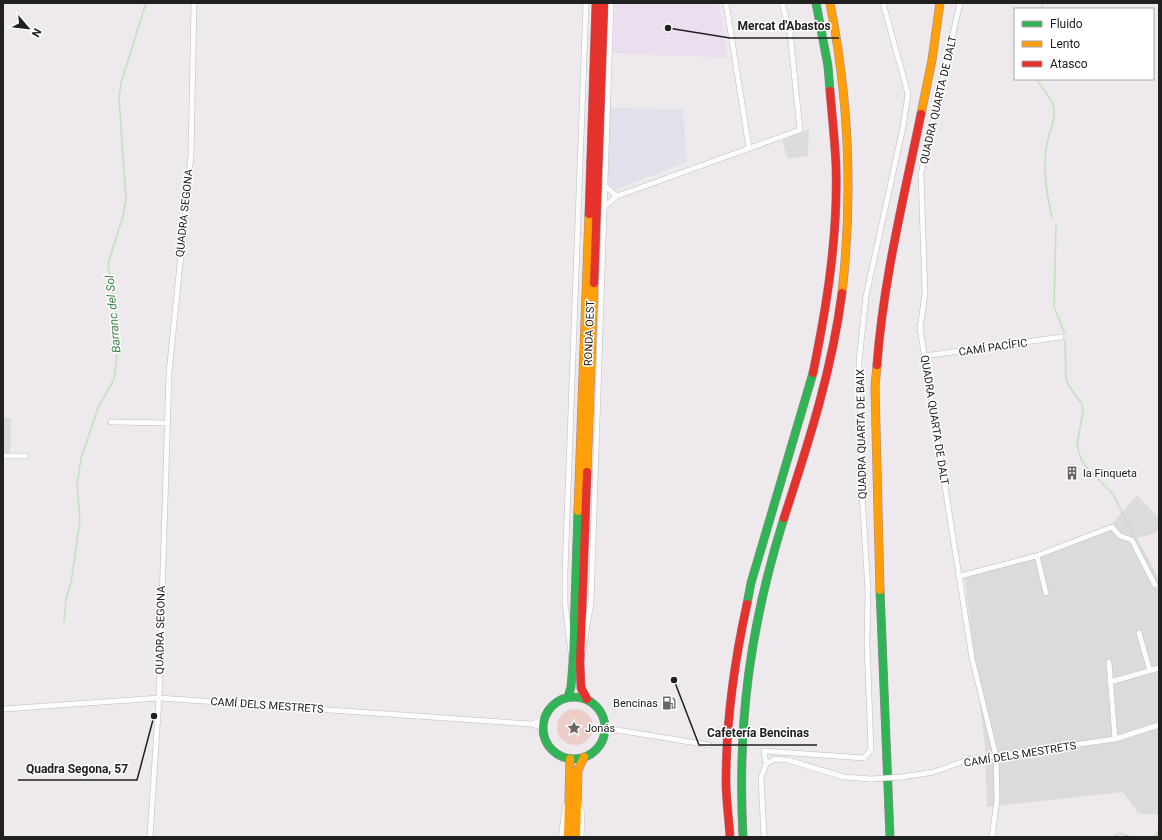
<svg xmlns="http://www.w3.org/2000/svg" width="1162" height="840" font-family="Roboto,sans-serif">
  <rect width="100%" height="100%" fill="#eee9ec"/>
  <!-- residential -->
  <path fill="#dddadc" d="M3,418H11L10,457H3Z
    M1137,495L1159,518V528L1156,533L1137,538L1159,579V815L1138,813L1123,792L987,807L985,746L964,573L1039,553L1112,524Z"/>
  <!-- commercial -->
  <path fill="#ebdeef" d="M615,3H719L728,58L613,53Z"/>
  <!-- industrial -->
  <path fill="#e1e1eb" d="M604,107L683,110L687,162L607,193L601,189Z"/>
  <!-- grass -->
  <path fill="#edcdc8" d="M557 727a18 18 0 1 1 36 0a18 18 0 1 1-36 0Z"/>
  <!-- parking -->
  <path fill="#dddbdc" d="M809,129L808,156L788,159L782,141Z"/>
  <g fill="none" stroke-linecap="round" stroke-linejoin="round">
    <!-- stream -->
    <path stroke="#bfe2ba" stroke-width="1.5" d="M1042,9V3
      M1037,79C1041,89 1052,97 1054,108C1056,121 1049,132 1047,144C1042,168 1047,195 1052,218
      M1056,225L1054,307L1065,334
      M1065,340L1066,378L1069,386L1082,404L1083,411L1077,445L1081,459L1087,468L1113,494L1159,587
      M64,622L66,599L71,583L80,520L77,486L81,458L98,408L114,379L118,347L117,322L108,264L123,216L126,199L119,98L121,83L146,3
      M1113,837L1120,833L1130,837
      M1154,837L1159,830"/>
    <!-- street casing -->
    <g stroke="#bebcbd" stroke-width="6">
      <path id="street" d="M726,3L749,148
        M960,3L921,174L925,294L920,328L972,658L996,756L997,800L992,837
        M605,186L617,196
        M605,206L617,196L800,130L790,32L782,3
        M924,356L1061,337
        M111,422L167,423
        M3,456H26
        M1037,556L1046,593
        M960,576L1036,556L1112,527L1120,536L1132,540L1155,585
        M1139,633L1150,671
        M583,650L591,602L611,3
        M571,653L565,603V572L586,3
        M1109,662L1115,739
        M1110,682L1159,668
        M3,709L159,698L531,724L543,728
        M531,724L544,720
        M605,725L617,730L709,745
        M605,734L617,730
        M766,764L764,751L864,758L871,750L867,644L868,591L862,494L859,361L866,296L903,127L908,94L883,3
        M902,777L934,772L967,760L1115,739L1159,725
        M578,803L582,813L581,837
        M150,837L159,698L169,373L191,155L194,3
        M561,837L566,805
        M764,837L761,778L766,764L774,759L788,760L844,777L871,779"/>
    </g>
    <!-- fast casing -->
    <g stroke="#a5849a" stroke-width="9">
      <path id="fast" d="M816,3L828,66L830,91
        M880,590L890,837
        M747,604L751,583L813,373
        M568,697L571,687L573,662L578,511
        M543 728a31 31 0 1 1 62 0a31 31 0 1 1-62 0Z
        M743,837C737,723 750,626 784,518"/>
    </g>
    <!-- slow casing -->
    <g stroke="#a5849a" stroke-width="9">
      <path id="slow" d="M830,3C849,99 853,196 842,293
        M921,114L932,60L940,3
        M877,365L875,387L880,590
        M587,472L594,283
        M578,511L589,214
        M568,837L570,759
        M576,837L578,770L584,757"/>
    </g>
    <!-- jam casing -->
    <g stroke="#a5849a" stroke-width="9">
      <path id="jam" d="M589,214L596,3
        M594,283L604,3
        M877,365C883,281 904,197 921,114
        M813,373C827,305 838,236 836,167C835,141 832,116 830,91
        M587,472L580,663L581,688L587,699
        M784,518C808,444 832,371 842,293
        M730,837C729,819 726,800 726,782C726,722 734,663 747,604"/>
    </g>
    <!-- street -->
    <use href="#street" stroke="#fcfcfc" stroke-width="5"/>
    <!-- fast -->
    <use href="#fast" stroke="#30b455" stroke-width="8"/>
    <!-- slow -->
    <use href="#slow" stroke="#ff9f0a" stroke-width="8"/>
    <!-- jam -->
    <use href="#jam" stroke="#e5322d" stroke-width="8"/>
    <!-- street-bridge casing -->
    <g stroke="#bebcbd" stroke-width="6" stroke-linecap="butt">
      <path id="street-bridge" d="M871,779L902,777"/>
    </g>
    <!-- street-bridge -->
    <use href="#street-bridge" stroke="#fcfcfc" stroke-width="5"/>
  </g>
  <!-- icons -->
  <defs>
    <g id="building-bare" transform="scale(1.08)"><path d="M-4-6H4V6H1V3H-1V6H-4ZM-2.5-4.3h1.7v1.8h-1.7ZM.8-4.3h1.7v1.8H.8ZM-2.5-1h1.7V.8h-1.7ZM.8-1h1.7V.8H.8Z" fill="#686667" stroke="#fff" stroke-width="2.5" paint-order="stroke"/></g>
    <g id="fuel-bare" transform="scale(1.08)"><path d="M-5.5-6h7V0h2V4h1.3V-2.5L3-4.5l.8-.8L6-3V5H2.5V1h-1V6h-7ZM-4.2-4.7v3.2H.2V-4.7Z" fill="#686667" stroke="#fff" stroke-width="2.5" paint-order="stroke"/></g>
    <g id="sight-bare" transform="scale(1.08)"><path d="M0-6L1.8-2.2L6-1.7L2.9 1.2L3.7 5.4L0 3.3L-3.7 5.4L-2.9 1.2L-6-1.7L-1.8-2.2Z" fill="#686667" stroke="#fff" stroke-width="2.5" paint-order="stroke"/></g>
  </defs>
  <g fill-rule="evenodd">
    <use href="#building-bare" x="1072" y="473"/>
    <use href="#fuel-bare" x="669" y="703"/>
    <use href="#sight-bare" x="574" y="728"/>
  </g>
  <g text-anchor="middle" stroke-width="3" stroke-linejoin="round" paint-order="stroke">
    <!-- street labels -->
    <g font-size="11" fill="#202020" stroke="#fff">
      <text transform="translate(938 100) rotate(-77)" y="4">QUADRA QUARTA DE DALT</text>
      <text transform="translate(184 213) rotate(-84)" y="4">QUADRA SEGONA</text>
      <text transform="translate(589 333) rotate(-88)" y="4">RONDA OEST</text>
      <text transform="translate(993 347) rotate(-8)" y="4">CAMÍ PACÍFIC</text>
      <text transform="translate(935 420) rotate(81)" y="4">QUADRA QUARTA DE DALT</text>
      <text transform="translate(861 434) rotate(-91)" y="4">QUADRA QUARTA DE BAIX</text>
      <text transform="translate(160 630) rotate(-89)" y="4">QUADRA SEGONA</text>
      <text transform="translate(267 705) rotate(4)" y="4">CAMÍ DELS MESTRETS</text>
      <text transform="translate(1020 754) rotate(-9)" y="4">CAMÍ DELS MESTRETS</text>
    </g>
    <!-- poi labels -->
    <g font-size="11" fill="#202020" stroke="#fff" text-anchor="start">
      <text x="1083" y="477">la Finqueta</text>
      <text x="658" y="707" text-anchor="end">Bencinas</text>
      <text x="585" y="732">Jonás</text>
    </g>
    <!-- water labels -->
    <g font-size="12" font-style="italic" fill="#388245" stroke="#fff">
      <text transform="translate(113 314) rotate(-95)" y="4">Barranc del Sol</text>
    </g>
  </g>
  <!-- callouts -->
  <path fill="none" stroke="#202020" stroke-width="1.5" d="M668 28L730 38H839M674 680L699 745H817M154 716L137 780H18"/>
  <g fill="#202020" stroke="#fff" stroke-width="1.5">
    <circle cx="668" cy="28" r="4"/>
    <circle cx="674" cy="680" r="4"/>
    <circle cx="154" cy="716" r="4"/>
  </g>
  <g font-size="12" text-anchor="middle" font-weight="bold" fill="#202020" stroke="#fff" stroke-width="3" stroke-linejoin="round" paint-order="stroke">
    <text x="784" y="30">Mercat d'Abastos</text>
    <text x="758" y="737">Cafetería Bencinas</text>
    <text x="77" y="773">Quadra Segona, 57</text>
  </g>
  <!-- border -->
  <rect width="1162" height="840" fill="none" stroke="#202020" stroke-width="8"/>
  <!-- legend -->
  <rect x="1014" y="8" width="140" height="72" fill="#ffffff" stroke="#a6a6a6"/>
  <rect x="1022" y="21" width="20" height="6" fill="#30b455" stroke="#a6a6a6"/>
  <text x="1050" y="28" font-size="12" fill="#202020">Fluido</text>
  <rect x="1022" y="41" width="20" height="6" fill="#ff9f0a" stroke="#a6a6a6"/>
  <text x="1050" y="48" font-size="12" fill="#202020">Lento</text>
  <rect x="1022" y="61" width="20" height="6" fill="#e5322d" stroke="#a6a6a6"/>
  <text x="1050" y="68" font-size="12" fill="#202020">Atasco</text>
  <!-- north arrow -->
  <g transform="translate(28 28) rotate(118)" stroke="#ffffff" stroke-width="3" paint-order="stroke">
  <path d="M0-3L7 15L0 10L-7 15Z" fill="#202020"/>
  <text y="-6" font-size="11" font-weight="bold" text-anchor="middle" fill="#202020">N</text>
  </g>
</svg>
